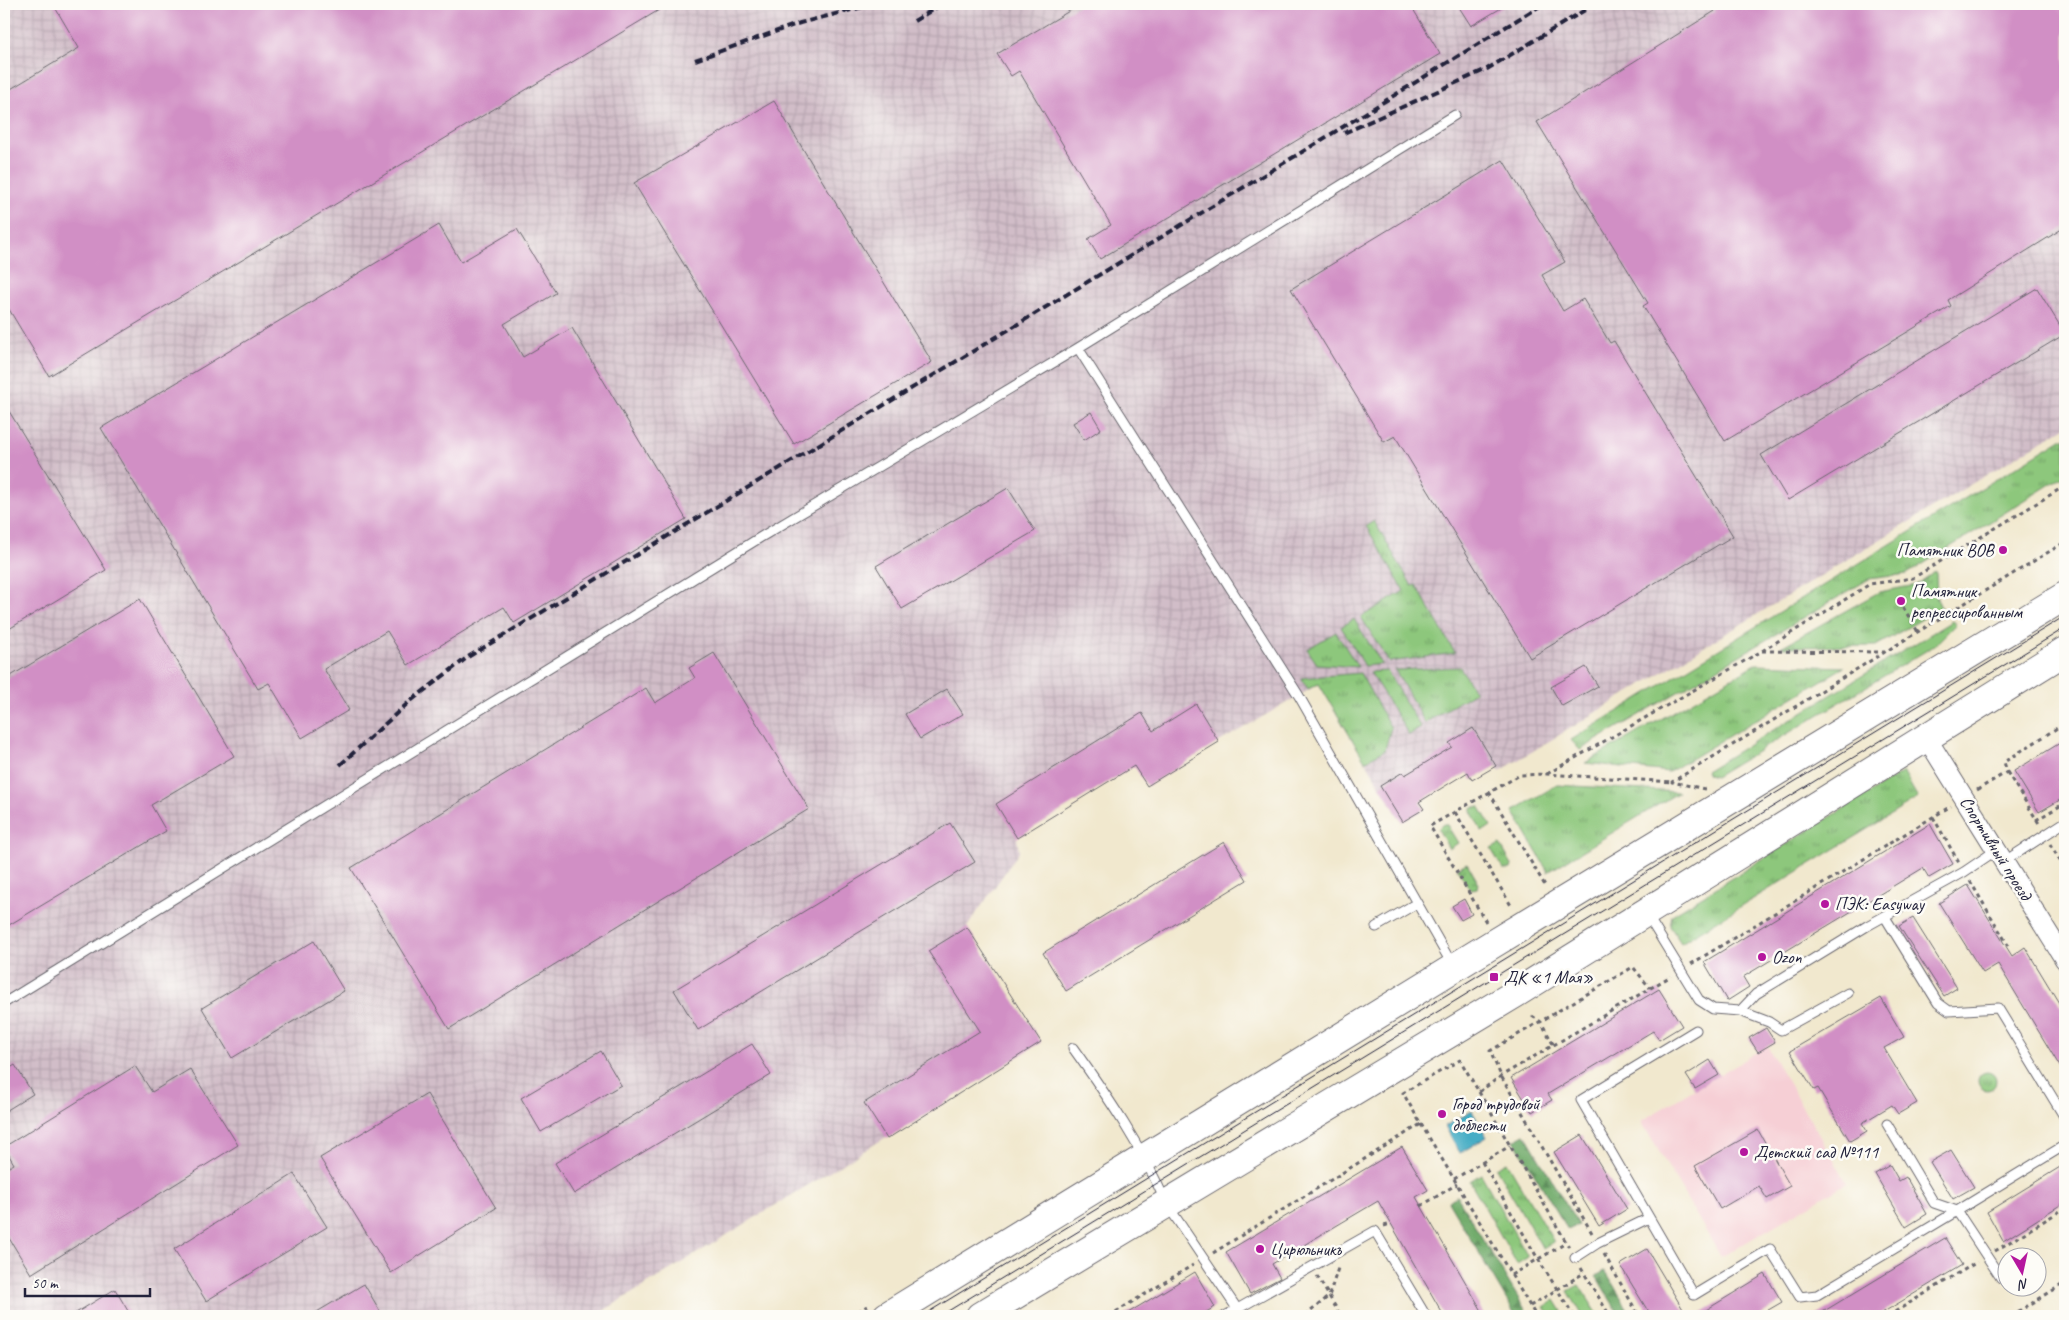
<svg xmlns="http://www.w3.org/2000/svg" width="2069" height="1320" font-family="Caveat,sans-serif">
  <defs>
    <pattern id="industrial-grid" width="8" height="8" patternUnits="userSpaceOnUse" patternTransform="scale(1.25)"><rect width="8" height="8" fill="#d1bdc8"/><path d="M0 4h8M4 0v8" fill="none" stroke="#b3a2ad"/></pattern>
    <pattern id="grass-tufts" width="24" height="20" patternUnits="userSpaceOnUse" patternTransform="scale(1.25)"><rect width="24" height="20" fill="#8dc77c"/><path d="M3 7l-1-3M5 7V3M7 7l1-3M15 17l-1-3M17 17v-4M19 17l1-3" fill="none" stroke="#73a167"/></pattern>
    <pattern id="forest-firs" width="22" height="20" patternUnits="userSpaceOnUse" patternTransform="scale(1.25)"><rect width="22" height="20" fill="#72ac6c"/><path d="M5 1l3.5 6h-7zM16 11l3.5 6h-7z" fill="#5d8c5a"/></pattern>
  </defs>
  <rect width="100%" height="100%" fill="#fdfcf7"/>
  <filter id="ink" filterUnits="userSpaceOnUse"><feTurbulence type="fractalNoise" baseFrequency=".02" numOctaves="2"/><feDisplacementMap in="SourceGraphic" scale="10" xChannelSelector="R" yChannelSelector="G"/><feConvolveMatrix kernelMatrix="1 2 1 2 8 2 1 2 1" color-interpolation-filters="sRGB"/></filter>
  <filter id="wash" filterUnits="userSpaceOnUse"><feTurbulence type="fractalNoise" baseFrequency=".0096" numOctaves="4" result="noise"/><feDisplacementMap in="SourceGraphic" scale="20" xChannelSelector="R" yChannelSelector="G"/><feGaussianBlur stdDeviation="1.12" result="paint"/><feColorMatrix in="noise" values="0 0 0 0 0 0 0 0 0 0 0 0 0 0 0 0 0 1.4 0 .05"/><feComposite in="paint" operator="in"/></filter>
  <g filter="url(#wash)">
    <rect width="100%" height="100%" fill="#f1e8ce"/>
    <!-- built -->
    <path fill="#f6cfd5" d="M1767,1046L1847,1183L1721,1257L1641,1121Z"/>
    <!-- industrial -->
    <path fill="url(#industrial-grid)" d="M4,4H2065V427L1500,771L1496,766L1472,780L1467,772L1420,801L1424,809L1402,822L1319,684L1219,742L1196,705L1153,731L1142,713L996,804L1017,838L1019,852L967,927L1041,1042L595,1316H4Z"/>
    <!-- grass -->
    <path fill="url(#grass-tufts)" stroke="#58745c" d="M2065,437V475L1907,574L1869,579L1580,750L1571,740Z
      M1374,521L1412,586L1416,585L1455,653L1389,662L1361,617L1404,591L1366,526Z
      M1936,571L1937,598L1941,608L1876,646L1781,647L1879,592L1916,585Z
      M1354,619L1382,664L1365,666L1341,627Z
      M1952,621L1956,624L1934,646L1715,777L1708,775L1706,771Z
      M1336,632L1358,667L1317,664L1307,649Z
      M1756,664L1844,667L1669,772L1585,763Z
      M1460,667L1475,692L1425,723L1395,670Z
      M1387,671L1421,728L1409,735L1370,672Z
      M1360,673L1391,728L1385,750L1365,761L1319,684L1308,689L1301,678Z
      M1903,772L1918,798L1681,943L1670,926L1672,915Z
      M1557,785L1679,792L1548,872L1513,811Z
      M1479,806L1491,826L1482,832L1471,811L1472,808Z
      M1443,824L1447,825L1458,843L1449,849L1438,829Z
      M1500,844L1512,865L1511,869H1503L1491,849Z
      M1467,863L1479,884L1477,888L1471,889L1469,888L1457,868Z
      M1978 1081a9 9 0 1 1 18 0a9 9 0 1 1-18 0Z
      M1507,1162L1554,1242L1543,1249L1496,1168Z
      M1481,1174L1528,1257L1517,1264L1470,1181Z
      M1579,1285L1599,1316H1583L1568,1291Z
      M1555,1300L1565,1316H1550L1544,1307Z"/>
    <!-- forest -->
    <path fill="url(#forest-firs)" stroke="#4a6754" d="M1525,1134L1578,1225L1568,1230L1514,1140Z
      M1457,1196L1529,1316H1516L1448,1201Z
      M1605,1271L1632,1316H1620L1596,1276Z"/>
    <!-- water -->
    <path fill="#46adc5" stroke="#346880" d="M1472,1111L1487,1137L1460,1153L1445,1126Z"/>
    <g id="blocks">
      <!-- building -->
      <path fill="#d18fc5" d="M53,4H669L49,376L4,301V93L79,48Z
        M1081,4H1410L1440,54L1100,259L1088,239L1111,225L1019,71L1011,76L997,54Z
        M1457,4H1508L1471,26Z
        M1710,4H2065V227L1948,300L1951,306L1725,441L1643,306L1648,303L1537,122L1715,11Z
        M774,101L932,362L794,444L634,183Z
        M1503,160L1565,262L1542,275L1563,311L1583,299L1610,343L1614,341L1733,536L1530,658L1395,436L1384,442L1291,289Z
        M439,225L461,262L517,229L556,293L504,324L523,357L572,328L686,519L514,623L504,607L408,665L387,631L324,669L349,710L302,738L269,683L258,689L101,428Z
        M2037,288L2065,334L1788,500L1761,455Z
        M4,403L106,570L4,632Z
        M1091,412L1101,429L1084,440L1073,423Z
        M1008,488L1035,531L902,609L876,566Z
        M140,599L234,756L151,805L166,831L4,928V680Z
        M714,653L809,809L449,1029L351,868L646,688L655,703L695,678L689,668Z
        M1586,667L1598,686L1562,706L1551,687Z
        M947,689L963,714L920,739L905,714Z
        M1196,704L1219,742L1147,786L1134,766L1017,838L996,804L1142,713L1153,731Z
        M1473,728L1496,766L1472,780L1468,772L1419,802L1424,809L1402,822L1380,786L1403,772L1405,775L1452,747L1449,743Z
        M2065,740V779L2059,782L2065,792V797L2039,812L2014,771Z
        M950,823L975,862L698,1030L674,990Z
        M1930,824L1953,864L1929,878L1923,868L1743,977L1749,987L1727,1001L1704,962Z
        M1224,842L1247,880L1066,991L1043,953Z
        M1968,885L2012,956L2025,947L2065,1013V1075L1998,964L1983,973L1939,903Z
        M1464,899L1472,914L1461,920L1452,906Z
        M1913,918L1957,988L1944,996L1899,926Z
        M967,927L1041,1042L887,1139L864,1103L980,1031L928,951Z
        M314,941L344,991L232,1058L202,1008Z
        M1659,989L1682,1026L1659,1040L1653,1031L1548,1094L1552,1100L1532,1112L1511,1078Z
        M1881,998L1904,1037L1884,1048L1917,1103L1898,1114L1892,1105L1862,1123L1867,1131L1850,1141L1818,1088L1814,1090L1790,1051Z
        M1766,1028L1775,1042L1758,1052L1749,1038Z
        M752,1044L771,1075L574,1194L555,1163Z
        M601,1051L621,1085L541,1132L521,1098Z
        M1710,1060L1719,1075L1695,1089L1686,1075Z
        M15,1065L33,1094L4,1112V1072Z
        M135,1066L152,1092L190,1069L238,1145L31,1274L4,1230V1170L14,1164L4,1147Z
        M427,1094L496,1208L391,1273L320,1158Z
        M1758,1130L1790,1186L1767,1199L1759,1186L1720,1209L1695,1166Z
        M1582,1135L1627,1209L1599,1226L1554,1152Z
        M1402,1147L1428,1190L1416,1197L1485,1316H1444L1378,1201L1272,1264L1280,1278L1250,1294L1226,1252Z
        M1951,1150L1974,1187L1953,1199L1930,1162Z
        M2065,1164V1202L2003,1241L1987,1212Z
        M1890,1165L1899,1181L1906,1177L1927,1214L1906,1227L1875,1174Z
        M294,1174L327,1227L206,1301L174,1249Z
        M1945,1238L1962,1265L1877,1316H1816Z
        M1647,1249L1687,1316H1651L1620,1265Z
        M1195,1272L1215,1307L1199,1316H1123Z
        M1765,1274L1782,1302L1758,1316H1696Z
        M364,1284L383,1316H310Z
        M115,1289L131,1316H71Z"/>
    </g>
  </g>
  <g filter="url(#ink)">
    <use href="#blocks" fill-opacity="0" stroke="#6a676e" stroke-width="1"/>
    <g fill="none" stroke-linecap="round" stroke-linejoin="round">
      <!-- lane casing -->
      <g stroke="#6a676e" stroke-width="11">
        <path id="lane" d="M1078,348L1299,696L1453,966
          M2005,861L2065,822
          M1647,915L1699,1000L1713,1009L1740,1011L1756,994L1867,926L1964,872L1998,849
          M1885,917L1938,1003L1949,1011L1998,1008L2065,1118
          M1376,927L1417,903
          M4,1003L761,537L1078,348L1455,115
          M1740,1011L1769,1022L1781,1030L1848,993
          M1696,1030L1581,1100L1694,1295L1770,1249L1800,1297L1817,1295L1957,1211L2001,1278
          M1073,1048C1108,1097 1142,1147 1166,1203L1242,1316
          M1887,1124L1934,1203L1957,1211L2065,1145
          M1575,1258L1598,1243L1649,1218
          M1225,1316L1375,1231L1426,1316"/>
      </g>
      <!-- street casing -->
      <g stroke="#6a676e" stroke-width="21">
        <path id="street" d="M1926,737L2065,960"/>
      </g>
      <!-- highway casing -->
      <g stroke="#6a676e" stroke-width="30">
        <path id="highway" d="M887,1316L1491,945L2065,596
          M980,1316L1518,992L2065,651"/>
      </g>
      <!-- path -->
      <path stroke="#6a676e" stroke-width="3" stroke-dasharray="4 4" stroke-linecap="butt" d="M1903,607L1918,632
        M1762,651L1884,652
        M2007,772L2040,825
        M1547,774L1762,651L1870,584L1913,578L2065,486
        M1705,789L1672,782L2065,542
        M1977,790L2007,772L2004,762L2065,723
        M1489,792L1546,887
        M1455,812L1512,907
        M1933,817L1959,863
        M2036,820L2065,803
        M2050,844L2065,869
        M1970,881L2008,945
        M1486,922L1430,826L1520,775L1547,774L1672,782
        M1691,964L1951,806
        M1532,1016L1541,1022L1553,1044
        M1479,1092L1569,1247
        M1421,1124L1536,1316
        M1482,1162L1538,1259L1574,1316
        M1454,1179L1510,1146
        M1421,1206L1457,1184
        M1384,1226L1391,1224
        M1592,1233L1501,1076L1490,1051L1633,967L1650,988
        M1995,1251L2065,1208
        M1213,1253L1421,1124L1403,1093L1460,1060L1479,1092L1501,1076L1671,976
        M1604,1254L1639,1316
        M1581,1268L1610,1316
        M1511,1275L1566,1243
        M1317,1276L1341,1316
        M1530,1306L1584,1273
        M851,1316L867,1306
        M1109,1316L1193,1265
        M1305,1316L1329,1296L1339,1265
        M1773,1316L1776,1315L1777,1316
        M1888,1316L1977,1262
        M2011,1316L2065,1283"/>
      <!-- lane -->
      <use href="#lane" stroke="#fff" stroke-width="9"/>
      <!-- street -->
      <use href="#street" stroke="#fff" stroke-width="19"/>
      <!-- highway -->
      <use href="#highway" stroke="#fff" stroke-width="28"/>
      <!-- tram -->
      <path stroke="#22223b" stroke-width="1" d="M922,1316L2065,616
        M940,1316L2065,628"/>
      <!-- rail -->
      <path stroke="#22223b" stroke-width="4" stroke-dasharray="8 4" stroke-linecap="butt" d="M914,21L942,4
        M695,60L800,23L875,4
        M1344,133L1487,69L1595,4
        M340,765L408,703L468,657L1302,152L1543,4"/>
    </g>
  </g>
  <!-- markers -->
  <g fill="#b5179e" stroke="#fdfcf7" stroke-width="2">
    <circle cx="2003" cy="550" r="5"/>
    <circle cx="1901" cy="601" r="5"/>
    <circle cx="1825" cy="904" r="5"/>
    <circle cx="1762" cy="957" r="5"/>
    <rect x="1489" y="972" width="10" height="10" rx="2.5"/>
    <circle cx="1442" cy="1114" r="5"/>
    <circle cx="1744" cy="1152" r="5"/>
    <circle cx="1260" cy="1249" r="5"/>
  </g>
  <g text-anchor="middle" stroke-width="5" stroke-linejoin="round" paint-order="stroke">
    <!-- poi labels -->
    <g font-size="18" fill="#22223b" stroke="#fdfcf7" text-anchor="start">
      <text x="1993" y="556" text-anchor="end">Памятник ВОВ</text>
      <text x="1911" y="597">Памятник<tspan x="1911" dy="21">репрессированным</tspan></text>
      <text x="1835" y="910">ПЭК: Easyway</text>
      <text x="1772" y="963">Ozon</text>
      <text x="1504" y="983">ДК «1 Мая»</text>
      <text x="1452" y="1110">Город трудовой<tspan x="1452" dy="21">доблести</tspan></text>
      <text x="1754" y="1158">Детский сад №111</text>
      <text x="1270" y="1255">Цирюльникъ</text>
    </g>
    <!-- street labels -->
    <g font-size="18" fill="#22223b" stroke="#fdfcf7">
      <text transform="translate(1996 848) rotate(58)" y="6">Спортивный проезд</text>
    </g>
  </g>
  <!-- margin -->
  <rect width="2069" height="1320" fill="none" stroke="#fdfcf7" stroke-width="20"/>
  <!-- north arrow -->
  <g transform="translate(2022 1272) rotate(171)"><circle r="24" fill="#fdfcf7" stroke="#a5a5ac"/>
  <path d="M0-4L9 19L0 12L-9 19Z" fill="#b5179e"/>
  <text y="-8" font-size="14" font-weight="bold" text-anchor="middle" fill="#22223b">N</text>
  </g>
  <!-- scale -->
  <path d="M25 1288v8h125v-8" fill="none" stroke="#22223b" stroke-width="2.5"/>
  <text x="32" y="1288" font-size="15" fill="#22223b" stroke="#fdfcf7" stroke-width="4" paint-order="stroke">50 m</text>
</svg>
